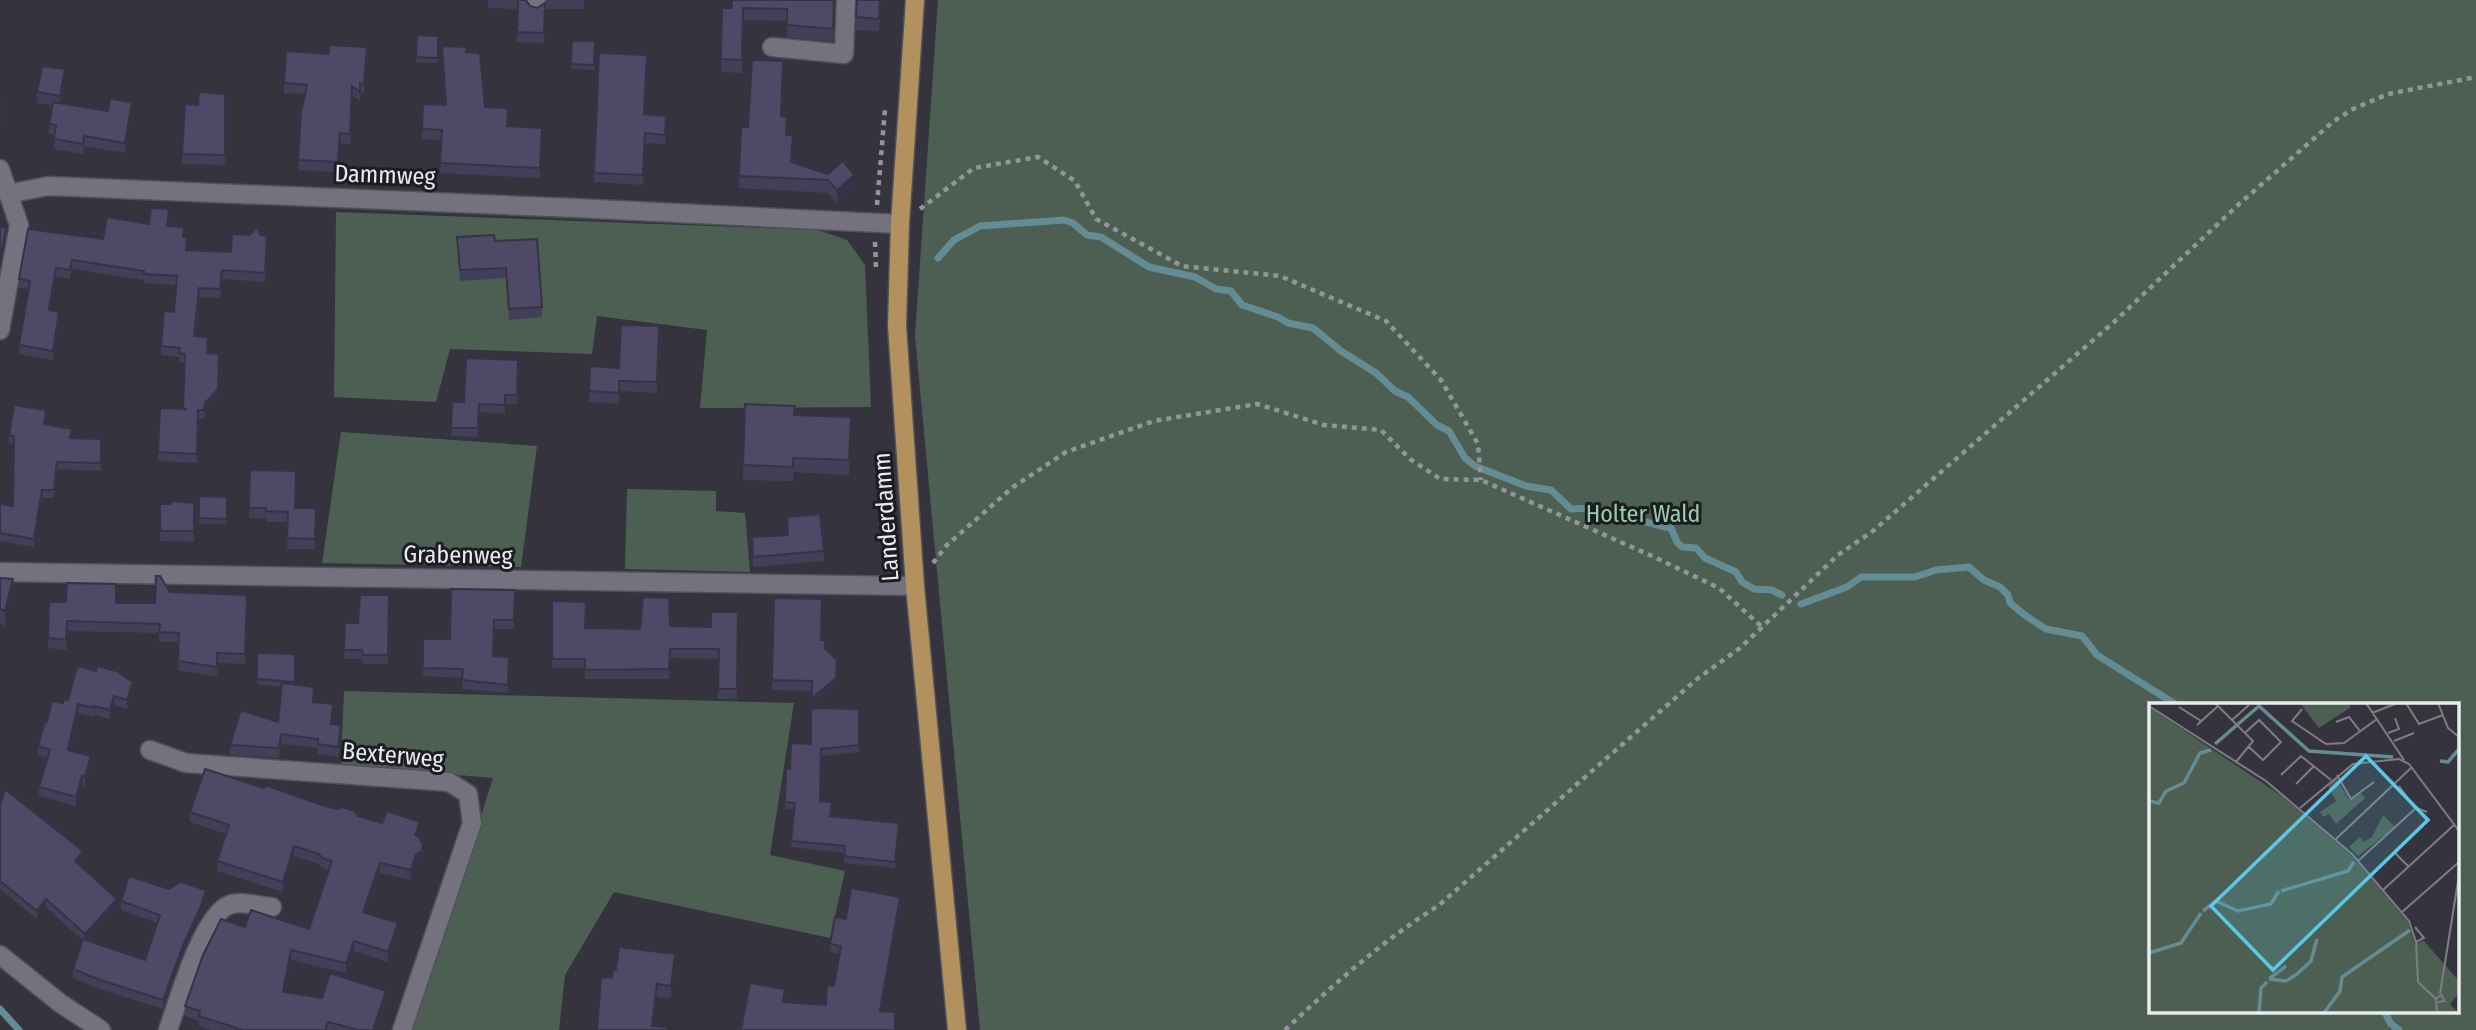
<svg xmlns="http://www.w3.org/2000/svg" width="2476" height="1030" font-family="'Fira Sans Condensed',sans-serif">
  <rect width="100%" height="100%" fill="#35343e"/>
  <!-- green -->
  <path fill="#4d5f53" fill-rule="evenodd" d="M938,0H2476V1030H980L915,336ZM2150,704H2457V1011H2150Z
    M336,212L818,230L847,240L865,265L871,407L700,408L707,330L597,316L592,354L450,349L436,402L334,397Z
    M341,432L537,446L521,567L322,563Z
    M627,489L716,491V511L745,513L750,572L625,569Z
    M344,691L794,703L770,855L845,871L830,938L614,892L565,975L559,1030H413L493,778L341,765Z"/>
  <g fill="none" stroke-linecap="round" stroke-linejoin="round">
    <!-- stream -->
    <path stroke="#638c95" stroke-width="7" d="M938,258L954,240L980,226L1064,220L1073,223L1087,235L1101,237L1149,267L1195,277L1216,289L1231,291L1242,305L1278,317L1288,323L1313,328L1341,351L1376,373L1395,391L1408,397L1437,425L1449,431L1465,458L1475,466L1526,486L1551,490L1571,509C1607,505 1637,522 1671,528L1677,542L1682,547L1696,548L1705,558L1736,572L1742,582L1754,589L1772,590L1782,595
      M1801,604L1847,587L1861,577H1915L1936,570L1969,567L1984,580L2000,587L2008,595L2010,603L2026,616L2046,629L2082,636L2097,655L2175,704
      M0,1009L19,1030
      M2384,1011L2391,1024L2399,1030"/>
    <!-- minor casing -->
    <g stroke="#52515a" stroke-width="21">
      <path id="minor" d="M536,0V7
        M772,47L844,54L846,0
        M0,169L19,225L0,330
        M8,194L48,186L575,208L900,224
        M0,572L915,586
        M150,750L186,763L449,782L468,794L472,823L402,1030
        M0,955L60,1003L101,1030
        M168,1030C178,1002 202,916 229,905C241,900 259,906 272,907"/>
    </g>
    <!-- major casing -->
    <g stroke="#52515a" stroke-width="21">
      <path id="major" d="M915,0L900,224L897,326L915,586L957,1030"/>
    </g>
    <!-- path -->
    <path stroke="#94949c" stroke-width="4.5" stroke-dasharray="5 5" stroke-linecap="butt" d="M877,205L885,109
      M920,209L974,168L1038,157L1075,181L1096,219L1182,266L1280,276L1386,321L1441,380L1478,444L1481,480
      M875,242L876,268
      M933,563L947,545L1013,487L1066,452L1154,421L1257,404L1324,425L1381,430L1410,459L1440,479L1481,480L1652,556L1719,588L1762,627
      M1285,1030C1333,985 1382,941 1438,906L1697,679L1740,648L1838,555L1873,531L2114,322L2238,205L2334,121L2353,109L2388,94L2476,77"/>
    <!-- minor -->
    <use href="#minor" stroke="#73727e" stroke-width="18"/>
    <!-- major -->
    <use href="#major" stroke="#b2915e" stroke-width="18"/>
  </g>
  <!-- wall -->
  <path fill="#423f58" d="M488,0H526L530,6L537,8L545,3L544,43L517,42L518,9L488,8Z
    M546,0H584V9H547Z
    M835,0L833,42L787,37V21L743,20L742,73L721,72L722,8Z
    M881,0L879,31L856,30V17Z
    M417,35L438,36V63L416,62Z
    M572,41H595L594,70L571,69Z
    M442,46L467,52L485,107L508,126L542,128L540,178L440,173L442,140L422,139V129L445,105Z
    M367,57L364,93H360V101L352,95L350,144L340,143L338,172L298,170L304,94L284,93V83Z
    M783,74L781,116L787,135L792,162L854,188L837,203L828,193L739,188V176L748,127Z
    M65,80L61,103L108,111L132,112L125,153L84,146L83,154L54,149L55,135L49,134V124L52,105L37,103V92Z
    M225,94V165L182,164V154L198,105Z
    M645,114L666,125L665,144L645,143L643,185L594,182V173Z
    M169,218L168,226L184,237L187,250L231,252L267,245L265,282L222,279L220,298L199,297L195,336L207,353L218,399L205,412L204,419H198L197,463L158,461L160,408L183,409L185,363L179,362V357L161,355V346L174,312L177,285L144,283V280L72,269L70,279L56,277L50,311L59,321L53,360L19,354V345L28,289L19,288V279L103,239Z
    M457,237L495,241L542,307V317L509,320L506,278L460,281Z
    M659,326L657,393L619,391V404L589,402L590,366L619,368Z
    M518,360L517,404H505V414L479,412L478,437L451,436L452,402H464Z
    M851,417L849,475L793,472V481L743,480V465Z
    M46,418L45,424L72,438L101,439V471L57,469L54,498H42L34,547L0,541V504L13,506L14,444L9,443V435Z
    M250,470L295,508H316L315,549H287L288,522H266V518H249Z
    M199,496L227,497V524H199Z
    M194,503V542L160,541V504Z
    M787,517L824,551V561L753,567L752,537L787,535Z
    M0,578L13,593L5,626L0,623Z
    M515,590L514,629H494L493,656L509,657L508,693L462,689V678L423,676V639H450Z
    M170,592L247,595L245,664L217,663V677L178,670L179,642H159V633L67,631L66,650L48,648L49,602L155,603Z
    M389,595L388,664H363L362,659H344L345,623H358Z
    M774,598L821,640L825,648L836,688L812,708L859,709V752L821,756L820,801L831,816L899,830L895,868L844,863V853L791,847L794,810L785,809L786,769H790L811,744L812,691L772,690Z
    M552,601L585,628L640,629L711,627L738,612L737,699H718L719,659L670,658L669,679H585V668H552Z
    M257,653L295,654V684L314,697V702L333,714L332,724L341,735L338,757L318,754V748L281,744L279,758L230,755V745L278,722L282,687L257,684Z
    M96,671L120,675L133,691L127,709L114,705L110,719L94,715V717L78,713L70,751L91,765L85,786L82,785L76,806L39,796V787L47,758L38,755V746L47,722L63,703Z
    M264,788L358,816L420,832L418,836L423,855L421,862L416,864L411,880L380,873L366,913L398,933L388,962L354,951L346,973L291,960L285,992L322,998L386,1001L377,1030H212L199,1026V1021L185,1016V1006L245,927L309,929L329,870L322,868L319,864L294,856L283,892L217,871V861L226,834L190,822V812Z
    M0,805L83,860L79,864L117,907L87,940L145,960L158,923L121,910V901L169,889L206,899L201,915L182,957L163,1009L100,989L73,978V969L82,940L46,907L37,919L0,889Z
    M900,905L881,1011L741,1030L785,997L784,1002L826,1005L834,986L839,954L830,952V944L846,919Z
    M675,967L671,998L657,997L653,1026L597,1030L616,970Z"/>
  <!-- shaded-wall -->
  <path fill="#363347" d="M65,69V80L60,106V96Z
    M132,102V112L125,153V143Z
    M854,175V188L837,203V190Z
    M56,268V277L49,320V310Z
    M59,312V321L53,360V351Z
    M219,354L218,399L205,412V403Z
    M42,490V498L34,547V539Z
    M13,579V593L5,626V611Z
    M837,660L836,688L812,708V698Z
    M133,682V691L127,709V700Z
    M114,696V705L110,719V710Z
    M78,704V713L68,759V750Z
    M91,756V765L85,786V777Z
    M82,776V785L76,806V797Z
    M420,822V832L415,845V835Z
    M423,845V855L421,862L416,864L411,880V870L416,854Z
    M294,846V856L283,892V882Z
    M83,851V860L75,869V861Z
    M380,863V873L363,922V912Z
    M206,890V899L201,915L182,957L163,1009V1000L182,948Z
    M900,897V905L880,1019V1011Z
    M46,899V907L37,919V911Z
    M117,899V907L85,942V934Z
    M398,923V933L388,962V952Z
    M354,941V951L346,973V963Z
    M291,950V960L283,1001V992Z
    M675,954V967L671,998V986Z
    M657,984V997L652,1030Z
    M386,991V1001L377,1030H373Z"/>
  <!-- building -->
  <path fill="#4d4966" stroke="#363347" stroke-width="2" d="M518,0H526L530,6L537,8L545,3L544,33L517,32Z
    M732,0H834L833,29L787,25V9L743,8L742,60L721,59L722,8H732Z
    M857,0H880L879,19L856,17Z
    M417,35L438,36V58L416,57Z
    M572,41H595L594,65L571,64Z
    M329,45L367,47L364,84L360,83V92L352,86L350,134L340,133L338,162L298,160L301,112L307,85L284,83L286,51L329,54Z
    M442,46L467,47L466,52L480,53L485,107L508,108L507,126L542,128L540,168L440,163L442,130L422,129L423,104L446,105Z
    M599,53L647,55L644,114L666,116L665,135L645,133L643,175L594,173Z
    M752,60L783,61L781,116L787,117L786,135H793L791,162L828,174L843,161L854,175L837,190L828,180L739,176L741,127H748Z
    M42,66L65,69L60,96L37,92Z
    M199,92L225,94V155L182,154L185,104L198,105Z
    M110,99L132,102L125,143L84,136L83,144L54,139L56,125L49,124L53,102L108,111Z
    M0,100H2L1,129H0Z
    M151,208L169,209L167,226L184,227L183,237H187L186,250L231,252L232,234L250,235L257,227L261,235L267,236L265,273L222,270L220,289L199,288L194,336L208,337L207,353L219,354L218,389L205,403L204,410H198L197,454L158,452L160,408L187,409H183L185,354L179,353L180,348L161,346L164,311L174,312L177,276L144,274V271L72,260L70,270L56,268L49,310L59,312L53,351L19,345L30,281L19,279L28,229L103,239L107,217L149,224Z
    M0,227L6,228L0,261Z
    M494,235L495,241L537,239L542,307L509,309L506,268L460,270L457,237Z
    M621,325L659,326L657,382L619,381V393L589,391L590,366L619,368Z
    M466,358L518,360L517,395H505V405L479,404L478,428H451L452,402H464Z
    M745,404L795,406L794,415L851,417L849,460L793,458V467L743,465Z
    M14,405L46,410L44,424L72,429L70,438L101,439V463L57,462L54,490H42L34,539L0,533V504L13,506L14,436L9,435Z
    M250,470L296,471L295,508H316L315,539L287,538L288,512L266,511V508H249Z
    M199,496L227,497V519L199,518Z
    M173,501L194,503V531H160V504H170Z
    M820,514L824,551L753,557L752,537L788,535L787,517Z
    M156,576H160L170,592L247,595L245,654L217,653V667L178,661L179,633L159,632L160,624L67,621L66,640L48,638L49,602H66L67,583L116,584V603H155Z
    M0,578L13,579L5,611L0,609Z
    M451,589L515,590L514,620H494L493,656L509,657L508,685L462,680L463,669L423,668V639H450Z
    M360,595H389L388,655H363L362,650H344L345,623H358Z
    M643,597L669,598L670,626L711,627V612H738L737,689H718L719,649H670L669,669L585,670V659H552V601L586,602L585,628L640,629Z
    M774,598L822,599L821,640H825V648L837,660L836,678L812,698V681L772,680Z
    M257,653L295,654V682L257,679Z
    M77,666L96,671L97,666L120,672V674L133,682L127,700L114,696L110,710L94,706V708L78,704L68,750L91,756L85,777L82,776L76,797L39,787L50,750L38,746L45,721L47,722L52,701L63,703L64,699L68,700Z
    M282,683L314,687L313,702L333,704L331,724L341,725L338,747L318,744V739L281,734L279,748L230,745L241,710L278,722Z
    M811,708L859,709V745L821,749L820,801L832,802L830,816L899,823L895,862L844,856L845,846L791,841L795,803L785,802L786,769H790L791,743L811,744Z
    M205,769L264,788L265,785L325,806L338,809L342,807L355,811L358,816L382,823L387,811L420,822L415,835L419,837L423,845L421,852L416,854L411,870L380,863L363,912L398,923L388,952L354,941L346,963L291,950L283,992L322,998L330,973L386,991L373,1030H358L328,1022L325,1030H243L199,1016L200,1011L185,1006L203,955L221,919L245,927L251,910L309,929L332,861L322,858L319,854L294,846L283,882L217,861L229,825L190,812Z
    M5,789L83,851L75,861L117,899L85,934L46,899L37,911L0,881V805Z
    M129,876L169,889L180,882L206,890L201,906L182,948L163,1000L100,980L73,969L83,939L145,960L160,915L121,901Z
    M851,888L900,897L880,1011L895,1012V1030H741L750,983L785,989L783,1002L826,1005L827,985L834,986L841,946L830,944L835,917L846,919Z
    M619,947L675,954L671,986L657,984L652,1026L668,1027L667,1030H597L601,977L612,978L613,970H616Z"/>
  <g text-anchor="middle" stroke-width="6" stroke-linejoin="round" paint-order="stroke">
    <!-- street labels -->
    <g font-size="24" fill="#ebebf2" stroke="#1d1c21">
      <text transform="translate(385 175) rotate(2)" y="8">Dammweg</text>
      <text transform="translate(886 517) rotate(-94)" y="8">Landerdamm</text>
      <text transform="translate(458 555) rotate(1)" y="8">Grabenweg</text>
      <text transform="translate(393 755) rotate(5)" y="8">Bexterweg</text>
    </g>
    <!-- park labels -->
    <g font-size="24" fill="#96cea9" stroke="#1d1c21">
      <text x="1643" y="522">Holter Wald</text>
    </g>
  </g>
  <!-- overview -->
  <g transform="translate(2149 703)">
    <rect width="310" height="310" fill="#35343e"/>
    <path d="M151,0H199L202,4L170,25ZM0,4L133,93L202,152L259,219L266,241L275,238L310,278V290L301,301L310,310H0ZM187,75L201,98L212,90L216,95L187,121L180,111L174,114L171,109L187,98L179,83ZM234,112L246,124L209,153L200,144L211,134L215,139L223,134Z" fill="#4d5f53"/>
    <path fill="none" stroke="#638c95" stroke-width="3.5" d="M66,41L110,3L160,48L244,54M291,58L299,59L310,46M0,98L10,100L17,88L35,80L51,50L62,47M132,188L199,168L205,159M54,208L67,198L89,208L122,201L130,188M0,250L32,240L52,210M120,276L137,278L148,271L162,258L168,236M120,276L137,263M110,310L112,285L118,279M175,310L191,288L193,274L261,227"/>
    <path fill="none" stroke="#7e7d86" stroke-width="2" d="M217,0L255,57M257,0L270,21L294,12M289,0L299,25L310,34M0,3L117,78L203,151L260,218L267,239L269,279L287,296M69,3L104,38L87,59M30,4L52,18M153,6L143,18L177,41L195,40L228,16M223,10L246,1M83,17L100,2M187,19L200,14L211,28M48,22L69,3L65,0M96,30L110,17L132,39L114,57L100,44M239,30L250,26L246,15M245,38L265,30M132,72L152,53L182,77M188,72L202,96L225,79M147,81L165,63M250,83L265,104L278,109M151,105L204,61L250,56L260,61L310,128M187,136L263,64M245,149L260,164M209,158L267,105M234,187L305,122M253,209L310,159M266,224L275,235L267,239M291,291L310,172M288,308L287,295L293,292L295,298L289,299"/>
    <path fill="#5ac8e6" fill-opacity="0.15" stroke="#5ac8e6" stroke-width="3.5" d="M217,53L279,117L124,267L62,203Z"/>
    <rect width="310" height="310" fill="none" stroke="#ebebf2" stroke-width="3.5"/>
  </g>
</svg>
